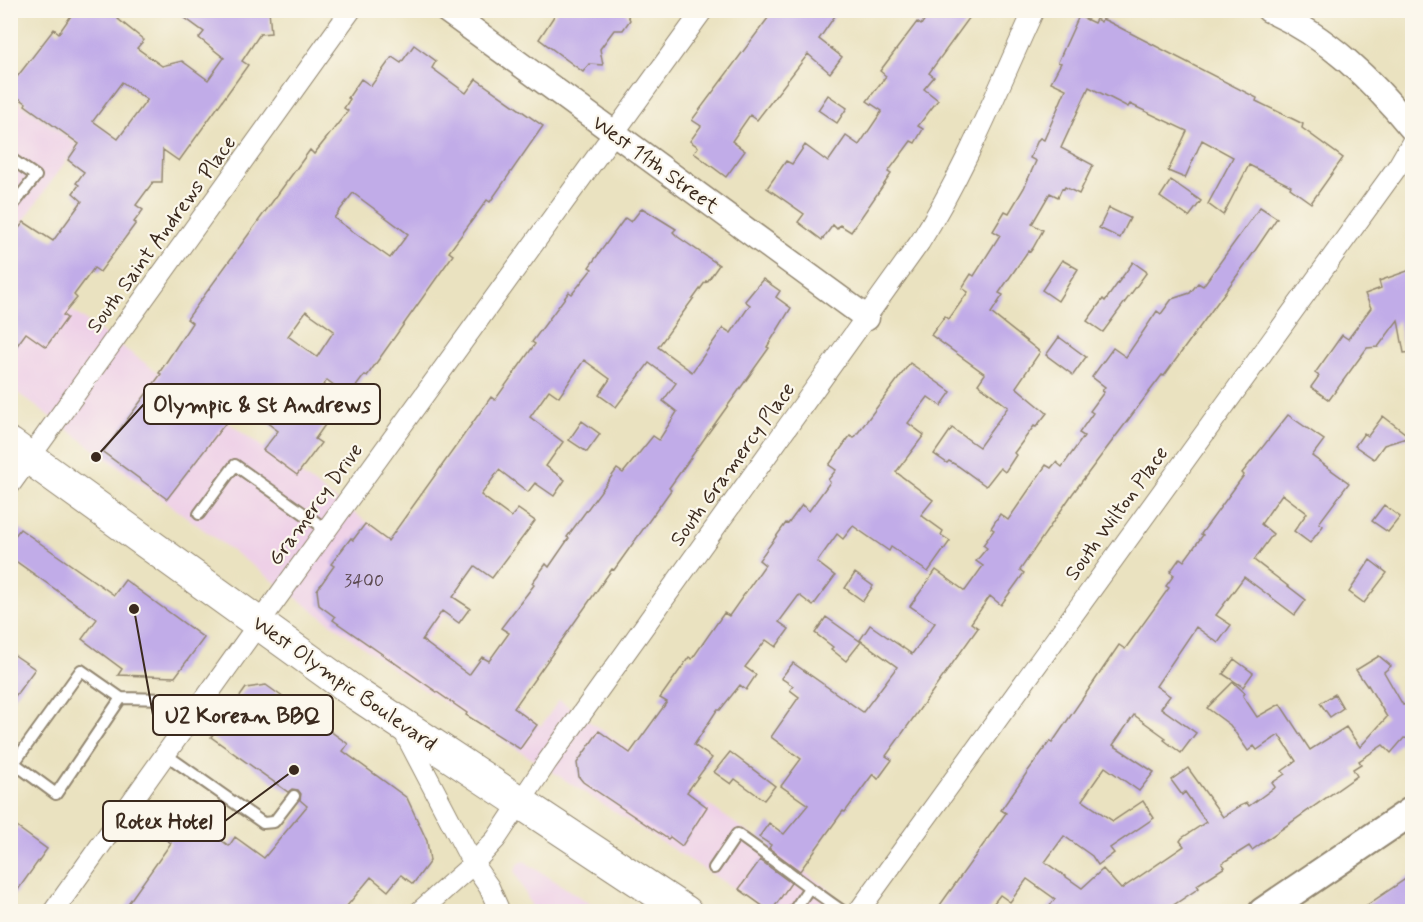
<svg xmlns="http://www.w3.org/2000/svg" width="1423" height="922" font-family="Mynerve,sans-serif">
  <rect width="100%" height="100%" fill="#fbf7ec"/>
  <filter id="ink" filterUnits="userSpaceOnUse"><feTurbulence type="fractalNoise" baseFrequency=".0167" numOctaves="2"/><feDisplacementMap in="SourceGraphic" scale="12" xChannelSelector="R" yChannelSelector="G"/><feConvolveMatrix kernelMatrix="1 2 1 2 8 2 1 2 1" color-interpolation-filters="sRGB"/></filter>
  <filter id="wash" filterUnits="userSpaceOnUse"><feTurbulence type="fractalNoise" baseFrequency=".008" numOctaves="4" result="noise"/><feDisplacementMap in="SourceGraphic" scale="24" xChannelSelector="R" yChannelSelector="G"/><feGaussianBlur stdDeviation="1.35" result="paint"/><feColorMatrix in="noise" values="0 0 0 0 0 0 0 0 0 0 0 0 0 0 0 0 0 1.4 0 .05"/><feComposite in="paint" operator="in"/></filter>
  <g filter="url(#wash)">
    <rect width="100%" height="100%" fill="#eae2c0"/>
    <!-- built -->
    <path fill="#eed0e7" d="M11,97L77,145L11,239Z
      M11,267L462,590L426,641L541,726L559,700L833,892L818,911H769L400,674L11,388Z
      M524,861L601,911H534L515,872L517,865Z"/>
    <g id="blocks">
      <!-- building -->
      <path fill="#c1ace8" fill-rule="evenodd" d="M75,10H124L118,19L144,40L137,48L162,66L182,61L208,80L224,58L199,38L204,32L174,10H269L271,33L260,34L242,61L248,65L179,161L163,150L162,182H153L136,205L143,210L134,222L136,223L100,272L94,268L74,295L77,298L63,315L67,318L46,347L26,333L10,355V239L24,222L53,241L82,201L73,193L79,185L76,183L84,172L68,160L79,144L25,105L26,103L10,92V86L54,29L59,33ZM122,82L147,100L118,139L93,121Z
        M558,10H625L630,20L623,30H614L600,49L603,65L589,64L583,72L539,39Z
        M774,10H839L819,39L842,57L830,73L808,54L757,120L750,115L732,141L745,151L726,177L694,153L698,147L690,141L701,126L692,120Z
        M931,10H960L970,17L929,73L934,77L924,89L938,100L918,126L923,129L915,143L911,141L888,172L891,174L851,232L840,225L837,229L833,225L822,240L798,222L804,214L767,188L786,161L792,164L805,145L828,162L846,136L859,145L882,111L867,101L886,76L880,71L917,22L921,25Z
        M1079,16L1094,23L1096,19L1101,22L1102,19L1107,21L1257,98L1256,101L1303,124L1302,128L1343,158L1311,203L1290,188L1291,186L1249,165L1223,215L1208,204L1233,157L1202,140L1185,178L1168,171L1187,131L1130,104L1128,107L1089,87L1061,148L1093,165L1079,194L1065,187L1064,189L1062,188L1058,197L1050,193L1032,224L1043,230L1033,248L1030,252L1028,251L999,293L1003,295L991,313L1040,352L1016,387L1047,413L1036,427L1034,426L1014,453L1016,455L1005,472L1000,468L986,486L958,466L949,461L947,463L934,454L952,428L979,447L1008,407L978,384L985,374L931,335L945,316L949,319L968,292L962,288L971,274L974,276L1000,235L993,231L1005,211L1009,213L1024,188L1036,161L1030,158L1038,140L1040,138L1044,140L1066,89L1051,82L1061,63L1058,62Z
        M414,45L436,61L432,68L466,93L476,79L543,126L490,202L487,200L449,252L453,255L367,376L365,375L363,377L349,396L327,380L307,407L327,422L315,439L321,443L297,475L263,450L278,431L241,403L167,499L103,452L161,374L159,373L192,323L187,319L310,150L314,154L348,111L344,108L350,99L348,98L361,79L371,86L392,57L401,63ZM353,193L408,234L390,258L334,218ZM306,311L334,331L317,357L288,336Z
        M828,95L847,108L837,123L818,110Z
        M1171,180L1201,201L1189,217L1160,197Z
        M1260,207L1277,218L1252,255L1164,376L1162,375L1073,493L1020,570L1024,573L1001,605L990,596L971,623L978,628L886,756L892,760L878,779L873,774L845,812L843,811L800,871L769,848L771,845L759,837L769,823L784,834L808,805L781,786L801,759L771,737L799,697L790,690L793,686L781,678L793,663L863,712L897,667L860,640L870,625L912,654L935,623L910,606L936,570L965,591L983,566L976,561L987,548L983,545L994,530L991,528L1000,514L1008,520L1046,465L1051,468L1056,462L1062,467L1084,436L1079,433L1093,413L1090,411L1104,392L1102,391L1105,387L1092,377L1113,348L1126,357L1157,311L1161,314L1172,299L1190,293L1198,283L1203,286Z
        M642,208L676,229L673,232L678,237L719,265L707,282L706,281L658,347L692,372L723,328L731,333L750,305L745,301L763,279L780,291L776,297L791,308L767,347L769,348L669,488L671,490L614,570L612,569L514,708L537,725L520,749L466,715L467,713L333,620L335,617L319,605L317,590L334,566L331,564L351,538L353,540L365,524L388,541L491,397L495,400L535,344L532,342L569,292L572,294L592,269L589,267L625,218L631,222ZM584,360L610,379L599,395L616,407L649,363L676,383L663,401L677,412L659,440L653,436L623,473L617,469L567,537L569,538L549,567L546,564L532,583L534,585L501,628L509,633L489,661L482,657L469,675L422,640L442,611L459,623L470,608L453,597L475,566L492,578L535,521L518,509L511,517L481,495L499,470L528,492L535,483L554,496L565,480L546,466L563,442L530,417L549,390L559,397Z
        M1109,208L1130,218L1120,238L1099,228Z
        M1062,260L1078,269L1058,301L1042,290Z
        M1133,262L1147,272L1103,332L1087,321L1103,299L1105,301Z
        M1413,269V352L1404,353L1398,320L1378,347L1367,348L1329,400L1311,387L1319,376L1315,373L1342,335L1348,339L1371,308L1365,294L1381,288L1379,281Z
        M1059,337L1086,357L1073,375L1046,355Z
        M910,363L951,392L941,406L928,397L908,423L924,435L896,472L933,500L921,515L943,531L941,535L950,541L928,572L891,547L889,551L853,526L843,539L837,534L817,562L835,576L813,606L799,595L779,622L789,629L776,647L766,640L745,667L756,675L746,690L740,685L720,710H717L694,745L712,758L687,792L707,807L682,846L670,837L668,839L583,782L579,777L577,763L599,731L630,753L667,702L660,698L689,657L692,659L724,613L729,616L765,565L759,560L786,523L788,524L802,505L809,511L830,482L828,480L836,470L829,465L850,436L854,438Z
        M1288,415L1324,440L1312,456L1349,483L1319,523L1323,526L1310,543L1294,531L1307,513L1282,494L1261,524L1273,534L1254,560L1306,600L1295,615L1244,577L1216,615L1231,625L1218,643L1196,627L1156,686L1170,696L1161,708L1196,733L1181,753L1164,740L1166,738L1134,715L1113,745L1154,772L1139,791L1105,767L1082,800L1113,821L1143,801L1154,818L1110,848L1114,853L1098,865L1092,856L1064,836L1045,862L1082,888L1103,869L1121,889L1184,846L1180,841L1182,838L1206,822L1185,792L1182,795L1171,780L1188,768L1223,817L1240,806L1247,803L1249,806L1275,787L1272,783L1285,774L1282,771L1296,761L1279,735L1257,750L1254,746L1248,751L1230,725L1207,708L1233,682L1245,693L1243,696L1257,717L1280,704L1310,750L1346,727L1360,747L1387,717L1368,685L1367,686L1356,670L1379,656L1391,666L1384,672L1403,705L1413,702V739L1404,738L1391,753L1383,745L1359,761L1361,764L1353,769L1357,776L1252,850L1249,846L1222,863L1225,867L1197,885L1199,888L1163,912H1045L1055,899L1027,879L1010,902L1000,895L987,912H935L1006,813L1001,810L1028,771L1050,741L1052,743L1119,645L1125,649L1169,588L1166,586L1174,575L1170,572L1180,558L1184,561L1203,535L1201,534L1244,475L1242,473Z
        M1383,416L1410,437L1384,445L1374,459L1355,446L1364,433L1368,436Z
        M582,421L600,434L587,452L569,440Z
        M1384,505L1400,517L1388,532L1372,521Z
        M20,529L114,595L125,580L204,638L175,677L118,675L122,669L82,639L97,619L10,557V542Z
        M1370,560L1387,573L1364,603L1349,592Z
        M855,573L873,586L863,601L845,588Z
        M826,617L861,642L846,661L831,649L833,647L815,633Z
        M10,652L35,669L10,703Z
        M1234,659L1253,673L1243,687L1223,674Z
        M266,685L348,744L343,751L407,798L427,841L430,861L413,884L401,875L388,891L371,877L342,912H122L171,843L158,834L177,807L229,846L235,837L264,858L307,806L300,800L301,794L298,790L292,789L288,792L211,737L246,688Z
        M1335,694L1343,708L1330,717L1320,703Z
        M730,752L775,786L764,800L735,779L731,784L714,772Z
        M10,822L47,849L10,901Z
        M760,860L791,883L771,912L739,889Z
        M1413,874V912H1357Z"/>
    </g>
  </g>
  <g filter="url(#ink)">
    <use href="#blocks" fill-opacity="0" stroke="#92866f" stroke-width="1.5"/>
    <g fill="none" stroke-linecap="round" stroke-linejoin="round">
      <!-- service casing -->
      <g stroke="#92866f" stroke-width="14">
        <path id="service" d="M10,158L36,176L10,209
          M199,514L235,465L327,530
          M121,698L56,794L14,763L81,670L121,698L169,699L193,716
          M165,754L263,823L274,822L294,796
          M714,868L737,834C773,859 807,887 844,912
          M793,912L809,888"/>
      </g>
      <!-- minor casing -->
      <g stroke="#92866f" stroke-width="22">
        <path id="minor" d="M10,485L351,10
          M403,730L473,864L489,887L500,912
          M53,912L259,623L703,10
          M419,912L473,864L496,839L547,762L920,242C966,169 998,88 1034,10
          M858,912L1398,166L1412,142"/>
      </g>
      <!-- tertiary casing -->
      <g stroke="#92866f" stroke-width="27">
        <path id="tertiary" d="M446,10L867,318
          M1269,10C1328,37 1372,80 1412,129"/>
      </g>
      <!-- secondary casing -->
      <g stroke="#92866f" stroke-width="32">
        <path id="secondary" d="M1263,912L1412,811"/>
      </g>
      <!-- primary casing -->
      <g stroke="#92866f" stroke-width="34">
        <path id="primary" d="M10,444L358,695L686,912"/>
      </g>
      <!-- service -->
      <use href="#service" stroke="#fff" stroke-width="10"/>
      <!-- minor -->
      <use href="#minor" stroke="#fff" stroke-width="20"/>
      <!-- tertiary -->
      <use href="#tertiary" stroke="#fff" stroke-width="24"/>
      <!-- secondary -->
      <use href="#secondary" stroke="#fff" stroke-width="28"/>
      <!-- primary -->
      <use href="#primary" stroke="#fff" stroke-width="32"/>
    </g>
  </g>
  <g text-anchor="middle" stroke-width="4.5" stroke-linejoin="round" paint-order="stroke">
    <!-- number labels -->
    <g font-size="18" fill="#5c4a50">
      <text x="364" y="586">3400</text>
    </g>
    <!-- street labels -->
    <g font-size="21" fill="#3b2a1e" stroke="#fbf7ec">
      <text transform="translate(656 164) rotate(36)" y="7">West 11th Street</text>
      <text transform="translate(161 234) rotate(-54)" y="7">South Saint Andrews Place</text>
      <text transform="translate(732 464) rotate(-54)" y="7">South Gramercy Place</text>
      <text transform="translate(315 504) rotate(-54)" y="7">Gramercy Drive</text>
      <text transform="translate(1116 513) rotate(-54)" y="7">South Wilton Place</text>
      <text transform="translate(345 683) rotate(35)" y="7">West Olympic Boulevard</text>
    </g>
  </g>
  <!-- callouts -->
  <path fill="none" stroke="#3b2a1e" stroke-width="2" d="M96 457L144 404M134 609L153 715M294 770L225 821"/>
  <g fill="#3b2a1e" stroke="#fbf7ec" stroke-width="2">
    <circle cx="96" cy="457" r="6"/>
    <circle cx="134" cy="609" r="6"/>
    <circle cx="294" cy="770" r="6"/>
  </g>
  <g fill="#fbf7ec" stroke="#3b2a1e" stroke-width="2">
    <rect x="144" y="384" width="236" height="40" rx="6"/>
    <rect x="153" y="695" width="180" height="40" rx="6"/>
    <rect x="103" y="801" width="122" height="40" rx="6"/>
  </g>
  <g font-size="22" text-anchor="middle" font-weight="bold" fill="#3b2a1e">
    <text x="262" y="412">Olympic &amp; St Andrews</text>
    <text x="243" y="723">U2 Korean BBQ</text>
    <text x="164" y="829">Rotex Hotel</text>
  </g>
  <!-- margin -->
  <rect width="1423" height="922" fill="none" stroke="#fbf7ec" stroke-width="36"/>
</svg>
